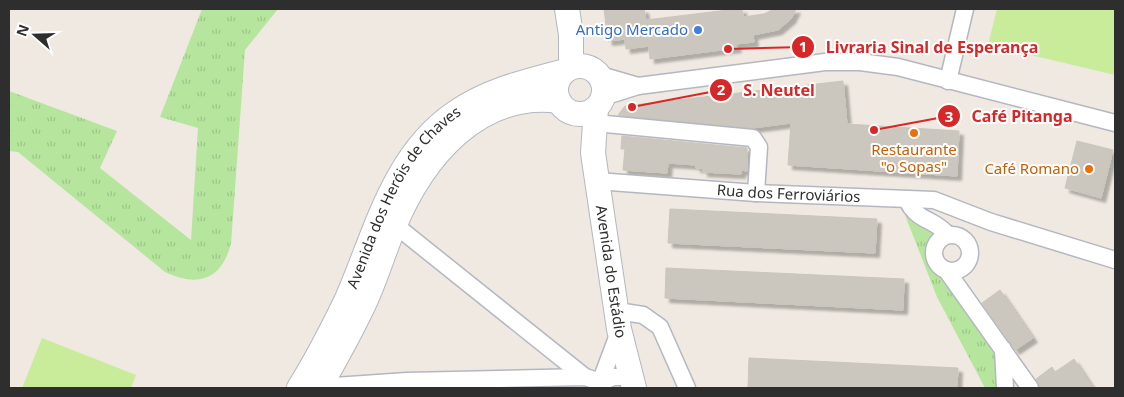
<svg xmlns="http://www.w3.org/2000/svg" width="1124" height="397" font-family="'Noto Sans',sans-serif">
  <defs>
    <pattern id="grass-tufts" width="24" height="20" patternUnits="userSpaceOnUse" patternTransform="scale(1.25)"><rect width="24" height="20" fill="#b6e59e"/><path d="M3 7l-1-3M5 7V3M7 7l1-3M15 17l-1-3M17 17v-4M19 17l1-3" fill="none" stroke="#9dc588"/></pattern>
    <filter id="shadow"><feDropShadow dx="4.5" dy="4.5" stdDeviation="1" flood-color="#0004"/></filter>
  </defs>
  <rect width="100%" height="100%" fill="#efe9e1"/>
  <!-- grass -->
  <path fill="url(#grass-tufts)" d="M202,9H278L245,50L231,244C221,281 197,287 165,272L18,152L9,151V91L117,131L100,168L191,240L198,128L160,117Z
    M905,215L941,233L934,238L929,253L936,269L1000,359L1001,388H985L937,297Z"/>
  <!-- pitch -->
  <path fill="#c9ec9a" d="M997,9H1115V75L988,45Z
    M42,338L136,375L131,388H22Z"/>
  <!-- building -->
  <path fill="#cbc7bf" stroke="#cbc5ba" filter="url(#shadow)" d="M604,9H644L646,20L736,9H742L743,17L764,14L774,9H796L791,19L778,30L753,35L754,42L736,44L737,48L650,59L649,46L626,49L625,39L608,41Z
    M843,81L847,124L959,131L957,176L788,165L791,123L752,128L618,115L625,106Z
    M622,136L747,148V171L741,170V174L703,172V168H696V165L668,163L667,173L623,170L625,149H621Z
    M1077,141L1113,150L1101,198L1065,188Z
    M670,209L877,219L875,253L668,243Z
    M666,268L904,279L903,310L665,298Z
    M1000,290L1033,338L1015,350L982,303Z
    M749,358L958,368L957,388H748Z
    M1074,359L1093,388H1040L1036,379L1052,367L1055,372Z"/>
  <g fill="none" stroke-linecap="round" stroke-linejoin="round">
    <!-- street casing -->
    <g stroke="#b4b7c1" stroke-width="19">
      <g id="street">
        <path d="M600,75L638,86"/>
        <path d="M948,81L965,9"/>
        <path d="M603,97L638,86L825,62H860L898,67L1115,123"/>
        <path d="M595,123L753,138L759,147L756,193"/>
        <path id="s1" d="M597,181L756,193L934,200L991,222L1115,260"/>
        <path d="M907,200C917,222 934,218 948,235"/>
        <path d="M395,225L585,377"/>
        <circle cx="952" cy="253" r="18"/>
        <path d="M947,271L1030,388"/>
        <path d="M617,311L643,315L660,327L687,388"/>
        <path d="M1003,349L1005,388"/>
        <path d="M320,387L407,381L585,377L601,382L614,377H630"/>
        <path d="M598,388L619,332"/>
      </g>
    </g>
    <!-- secondary casing -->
    <g stroke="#b4b7c1" stroke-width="26">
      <g id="secondary">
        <path d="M567,9L571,35V67"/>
        <circle cx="580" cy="90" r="24"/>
        <path id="s2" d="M596,108L593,153L619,329L634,388"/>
        <path id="s3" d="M299,388C316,361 332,330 346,301C375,236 392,156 455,113C488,90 527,81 565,71"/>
        <path d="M319,388C334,362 349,335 362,308C375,282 383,253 394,227C422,159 478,90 559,101"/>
      </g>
    </g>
    <!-- street -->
    <use href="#street" stroke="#fff" stroke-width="16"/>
    <!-- secondary -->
    <use href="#secondary" stroke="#fff" stroke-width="24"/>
  </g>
  <!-- markers -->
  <circle fill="#3f7fe0" stroke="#fff" stroke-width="2" cx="698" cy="30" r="5"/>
  <g fill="#e8710a" stroke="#fff" stroke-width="2">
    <circle cx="914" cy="133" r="5"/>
    <circle cx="1089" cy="169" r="5"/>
  </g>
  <g text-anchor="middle" stroke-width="4" stroke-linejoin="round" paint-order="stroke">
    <!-- shop labels -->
    <g font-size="15" fill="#366cbe" stroke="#fff" text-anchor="end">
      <text x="688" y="35">Antigo Mercado</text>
    </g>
    <!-- food labels -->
    <g font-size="15" fill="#c56008" stroke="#fff">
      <text x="914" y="155">Restaurante<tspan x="914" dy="17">"o Sopas"</tspan></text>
      <text x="1079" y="174" text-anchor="end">Café Romano</text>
    </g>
    <!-- street labels -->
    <g font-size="15" fill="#2e2e2e" stroke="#fff">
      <text dy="5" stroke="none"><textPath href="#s1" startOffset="192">Rua dos Ferroviários</textPath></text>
      <text dy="5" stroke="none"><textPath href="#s3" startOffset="219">Avenida dos Heróis de Chaves</textPath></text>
      <text dy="5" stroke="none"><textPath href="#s2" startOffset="165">Avenida do Estádio</textPath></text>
    </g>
  </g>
  <!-- callouts -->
  <path fill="none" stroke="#d62828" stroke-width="2" d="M728 49L803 47M632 107L721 90M874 130L949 116"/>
  <g fill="#d62828" stroke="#fff" stroke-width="2">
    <circle cx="728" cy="49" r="5"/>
    <circle cx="632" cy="107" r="5"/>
    <circle cx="874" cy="130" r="5"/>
    <circle cx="803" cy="47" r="12"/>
    <circle cx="721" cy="90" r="12"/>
    <circle cx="949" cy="116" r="12"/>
  </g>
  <g font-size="15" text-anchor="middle" font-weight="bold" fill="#fff">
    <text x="803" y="52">1</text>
    <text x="721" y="95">2</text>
    <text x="949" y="122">3</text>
  </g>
  <g font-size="16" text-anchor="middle" font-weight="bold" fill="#d62828" stroke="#fff" stroke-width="4" stroke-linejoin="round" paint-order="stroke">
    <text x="932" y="53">Livraria Sinal de Esperança</text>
    <text x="779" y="96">S. Neutel</text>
    <text x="1022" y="122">Café Pitanga</text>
  </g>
  <!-- border -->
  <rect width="1124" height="397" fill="none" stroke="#2e2e2e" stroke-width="20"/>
  <!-- north arrow -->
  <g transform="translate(35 35) rotate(290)" stroke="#ffffff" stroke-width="4" paint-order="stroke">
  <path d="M0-4L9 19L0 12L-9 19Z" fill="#2e2e2e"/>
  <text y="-8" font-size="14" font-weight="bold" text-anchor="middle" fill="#2e2e2e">N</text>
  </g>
</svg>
